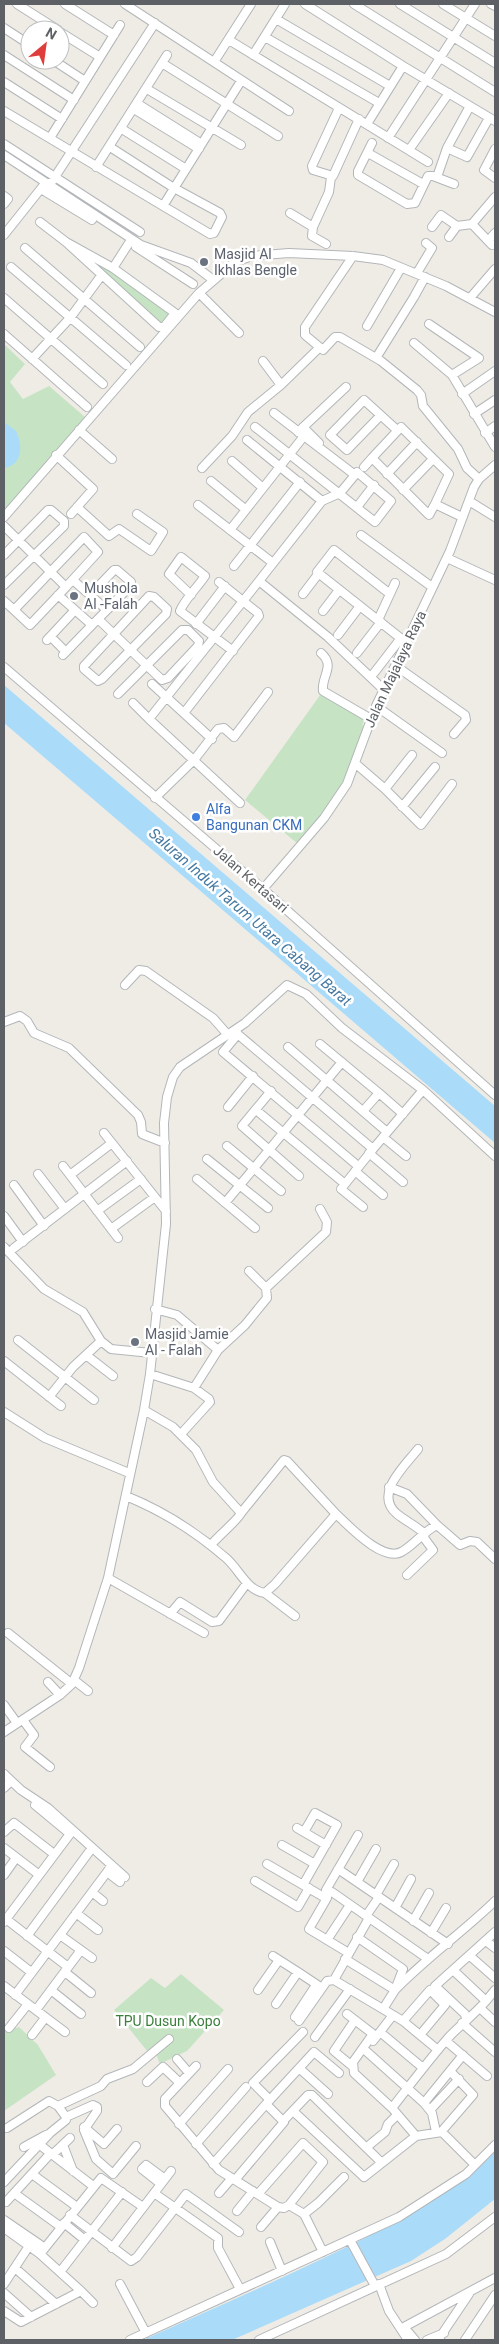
<svg xmlns="http://www.w3.org/2000/svg" width="499" height="2344" font-family="Roboto,sans-serif">
  <rect width="100%" height="100%" fill="#efece6"/>
  <!-- green -->
  <path fill="#c6e4c4" d="M79,252L99,263L172,312L161,326Z
    M4,344L25,364L10,382L23,399L49,386L85,417L4,511Z
    M323,691L365,719L362,725L368,728L332,808L298,844L245,800Z
    M181,1974L224,2010L187,2051L160,2064L156,2054L152,2057L114,2010L151,1978L165,1988Z
    M19,2027L38,2045L56,2075L4,2111V2032Z"/>
  <!-- water -->
  <path fill="#aadcfa" d="M4,422L16,431C23,445 23,465 4,468Z
    M4,685L495,1106V1143L4,723Z
    M495,2149V2199L445,2239L411,2261L232,2340H143C205,2312 268,2285 330,2255C390,2226 448,2198 495,2149Z"/>
  <g fill="none" stroke-linecap="round" stroke-linejoin="round">
    <!-- minor casing -->
    <g stroke="#b3b6b9" stroke-width="10">
      <path id="minor" d="M17,4L58,30
        M65,4L114,35
        M125,4L289,111
        M305,4L403,66L495,121
        M354,4L495,92
        M400,4L495,63
        M443,4L495,36
        M491,4L495,6
        M276,19L390,86
        M4,28L30,45
        M60,32L100,57
        M265,37L379,103
        M229,40L428,162
        M4,55L74,100
        M253,55L285,4
        M53,60L85,81
        M214,62L251,4
        M162,63L278,136
        M4,82L62,119
        M147,89L241,145
        M138,104L200,143
        M470,106L447,148L467,157L489,118
        M339,108L312,166L313,170L333,176L359,119
        M134,109L199,149
        M4,111L210,234L214,233L222,217L220,213L174,188L110,147
        M367,124L403,66
        M122,129L186,169
        M50,138L120,25
        M388,138L475,4
        M372,143L358,171V175L407,204L415,203L428,176H433L454,184
        M4,144L140,232
        M495,149L484,170L495,178
        M409,150L449,93
        M368,153L423,184
        M4,155L141,245L191,263L212,279
        M96,167L167,55
        M437,177L447,148
        M49,186L155,23
        M41,189L92,220
        M4,196L8,199L4,204
        M163,206L241,81
        M290,213L313,227L312,236L326,244
        M40,222L66,242L159,327H164L175,313L113,268L66,242
        M472,224L495,197
        M313,227L329,192L331,177
        M432,227L441,215L457,226
        M4,235L43,186
        M449,237L457,226L472,224L492,245
        M488,241L495,233
        M136,247L193,284
        M25,248L140,347
        M353,256L305,327V335L323,350L335,337H340L381,361L417,390L421,395L423,406L458,449L467,468L479,479
        M11,267L126,365
        M113,268L129,243
        M417,273L432,248L426,243
        M199,293L239,333
        M4,298L103,384
        M470,298L495,269
        M429,324L479,358L452,375
        M367,326L401,268
        M4,334L87,407
        M414,343L452,375L495,447
        M376,358L414,297L425,277
        M32,359L70,318L101,276
        M263,361L281,385
        M462,394L495,371
        M474,414L495,400
        M380,416L347,450L330,435L364,400L397,430
        M255,427L375,522L391,501L357,472L355,475
        M303,427L319,443
        M79,430L112,459
        M298,432L346,387
        M485,433L495,426
        M247,440L322,501
        M56,455L93,489L71,514
        M372,458L401,427L449,474L435,504
        M232,461L263,488
        M364,467L372,458L429,515L435,504L462,517
        M202,468L232,436L248,412L281,385L319,348
        M387,474L417,442
        M211,481L245,509
        M403,490L433,459
        M469,501L495,517
        M198,505L273,563
        M77,507L109,536L119,529L151,551L163,532L137,514
        M357,507L374,485
        M4,517L199,293L235,262L252,256L289,253L353,256L383,260L446,286L495,312
        M4,526L66,587L30,625L14,610
        M230,530L304,436L274,413
        M361,535L432,587
        M4,555L48,510H51L64,521V526L4,585
        M447,558L495,580
        M234,566L300,482
        M259,581L322,501L340,493L355,475L304,436
        M303,594L319,573
        M390,594L395,583
        M58,595L92,625L107,610L74,581
        M90,595L114,570H117L131,582V585L107,610
        M191,595L169,574L181,557L205,576C197,588 185,599 180,611L233,651
        M149,596L154,597L167,609L166,614L102,679L98,681L84,669V666Z
        M4,601L14,610L84,537L98,552L66,587
        M323,611L339,590
        M98,619L162,680L168,678L198,646L199,641L188,630H182L118,694
        M378,620L390,594L334,550L317,572L408,644
        M196,624L225,586
        M338,635L360,606
        M51,637L66,652
        M47,640L75,610
        M321,653C336,666 321,676 323,691L371,719
        M357,653L381,622
        M63,655L92,625
        M396,666L465,715L466,720L454,734
        M4,667L263,889L495,1095
        M374,673L401,638
        M152,684L212,739
        M133,703L149,719
        M376,706L442,753
        M184,713L259,616L258,613L219,582
        M356,764L385,789L412,755
        M385,789L421,825L452,784
        M155,798L194,760L218,729L224,728L234,737L268,692
        M240,803L149,719L259,581L328,637L384,690
        M402,807L435,767
        M263,889L324,818L347,784L376,706L450,551L474,487L479,479L495,465
        M125,985L139,970L146,971L213,1018L228,1035
        M4,1022L20,1016L27,1021L34,1033L69,1048L138,1115L141,1122L142,1134L165,1143
        M234,1031L373,1149L423,1090
        M238,1034L223,1052L358,1166
        M320,1044L379,1093L364,1110
        M288,1047L387,1132
        M271,1091L242,1126L299,1176
        M379,1093L403,1114
        M228,1107L253,1076
        M256,1110L345,1184
        M104,1133L166,1211
        M383,1137L406,1156
        M112,1143L70,1175L118,1238
        M227,1146L281,1191
        M369,1153L403,1182
        M207,1159L268,1208
        M63,1166L70,1175
        M355,1171L383,1195
        M38,1174L65,1209
        M197,1179L255,1228
        M14,1185L44,1226
        M225,1203L342,1062
        M363,1207L341,1189L373,1149
        M97,1211L141,1179
        M4,1216L23,1242
        M111,1229L155,1197
        M4,1247L44,1289L83,1312L101,1341L111,1349L151,1353
        M14,1248L127,1161
        M266,1288L326,1232L327,1222L320,1209
        M155,1309L177,1315L218,1350
        M18,1340L94,1400
        M86,1355L113,1376
        M4,1361L61,1406
        M150,1374L194,1388L209,1399L210,1402L181,1434
        M194,1388L218,1350L245,1325L267,1298L266,1288L249,1271
        M49,1397L73,1367L101,1341
        M144,1410L173,1427L196,1450L213,1482L241,1513C238,1520 217,1537 211,1545
        M4,1412L45,1438L129,1473
        M418,1449C405,1466 373,1494 397,1514C406,1521 416,1526 425,1534
        M389,1487L407,1494L437,1525
        M126,1496C163,1511 196,1532 226,1558C239,1569 247,1591 265,1593L275,1584L336,1514C349,1526 384,1564 403,1551C415,1544 424,1531 437,1525L460,1545L470,1541L477,1542L495,1559
        M241,1513L284,1460L287,1461L336,1514
        M407,1575L433,1550L422,1535
        M108,1578L204,1633
        M265,1593L295,1616
        M170,1614L180,1602L212,1622L219,1621L247,1583
        M8,1633L72,1684
        M74,1680L88,1691
        M48,1682L60,1695
        M4,1705L17,1723
        M23,1720L34,1735L25,1747L50,1767
        M4,1732L60,1695L72,1684L79,1668L108,1578L144,1410L150,1374L166,1224L164,1123L167,1097L173,1077L180,1067L245,1023L287,985L306,994L342,1028L423,1090L495,1156
        M4,1774L21,1790L48,1808L125,1877
        M4,1788L11,1781
        M297,1828L326,1845
        M4,1832L14,1823L54,1854
        M282,1845L315,1864
        M4,1848L38,1874
        M267,1864L322,1896L332,1892L428,1959
        M338,1869L448,1944
        M107,1872L120,1882
        M4,1875L16,1858
        M255,1881L298,1907L309,1888
        M357,1882L376,1849
        M303,1885L337,1825L315,1813L304,1832
        M92,1892L103,1901
        M376,1895L394,1864
        M395,1908L411,1879
        M76,1913L98,1930
        M366,1916L379,1897
        M369,1918L334,1980L403,2021L438,2050
        M6,1919L68,1967
        M413,1921L429,1893
        M4,1922L70,1834L35,1805
        M431,1933L446,1908
        M60,1935L92,1958
        M27,1936L89,1852
        M357,1937L403,1969L395,1990L383,2009
        M327,1940L350,1905
        M486,1941L495,1948
        M4,1951L31,1972
        M347,1952L309,1929L327,1898L326,1890L358,1835
        M273,1956L298,1972
        M470,1956L495,1978
        M345,1959L395,1990C426,1958 463,1932 495,1901
        M65,1972L91,1993
        M4,1986L65,2032
        M51,1990L81,2014
        M258,1990L279,1960
        M15,1995L110,1868
        M486,2001L495,1990
        M276,2004L298,1972L322,1988
        M480,2008L495,2022
        M36,2010L81,1950
        M347,2014L373,2034L353,2062L354,2073L392,2108L416,2136L442,2132L475,2165
        M295,2017L316,1985
        M466,2019L465,2014L435,1986L495,1932
        M299,2021L327,1981L334,1980
        M403,2021L430,1990L445,2005L420,2035
        M462,2023L495,2052
        M9,2028L28,2004
        M380,2032L423,2068
        M32,2035L45,2018
        M315,2037L350,1989
        M373,2041L393,2015
        M446,2041L487,2076
        M366,2051L424,2103
        M177,2059L189,2073
        M196,2066L165,2099V2106L219,2170L278,2207L284,2208L289,2205L304,2214L323,2252
        M352,2066L334,2051L355,2020
        M299,2068L328,2094
        M147,2082L163,2067L180,2083
        M270,2100L253,2083L303,2032
        M266,2104L314,2052L339,2073
        M392,2108C410,2085 428,2061 448,2038C461,2024 474,2015 486,2001L453,1970
        M430,2110L459,2079
        M293,2111L364,2177L416,2136
        M66,2117L93,2105L97,2107V2111L84,2130L96,2159L113,2174L136,2146
        M286,2118L308,2095H312L382,2163
        M179,2124L228,2069
        M84,2127L104,2144L117,2129
        M7,2128L49,2101L58,2106
        M436,2132L432,2113L424,2103L463,2055
        M441,2132L473,2095L450,2071
        M196,2144L246,2087
        M40,2145L93,2186
        M63,2145L73,2171
        M24,2147L46,2135
        M367,2147L385,2132L388,2124L397,2115
        M52,2155L70,2138
        M213,2164L266,2104L284,2122L235,2180
        M32,2174L77,2207
        M4,2182L50,2133L66,2120V2117L58,2106L101,2086L107,2079L133,2069L169,2039
        M161,2184L142,2169L146,2165L165,2179
        M14,2193L61,2227
        M154,2193L218,2238V2248L240,2289
        M219,2193L232,2178
        M258,2194L303,2143L323,2162L289,2205
        M6,2202L50,2154
        M237,2211L253,2191
        M304,2214L318,2203L344,2177
        M70,2215L131,2261L137,2257L186,2194L239,2232
        M4,2220L45,2248
        M64,2223L85,2240
        M261,2227L278,2207
        M4,2228L40,2254L81,2291L21,2322L4,2311
        M350,2240L375,2286
        M270,2242L282,2271
        M112,2248L171,2171
        M40,2254L101,2178L143,2207
        M15,2268L56,2304
        M60,2272L122,2192
        M4,2284L29,2246
        M120,2284L146,2333
        M379,2284L389,2311L408,2340
        M81,2291L93,2303
        M4,2293L31,2317
        M130,2340L399,2217L466,2174L495,2145
        M259,2340L446,2254L495,2217
        M415,2340L404,2327L495,2278
        M427,2340L444,2333
        M438,2340L469,2294
        M465,2340L495,2295"/>
    </g>
    <!-- minor -->
    <use href="#minor" stroke="#fff" stroke-width="8"/>
  </g>
  <!-- markers -->
  <g fill="#6b7280" stroke="#fff" stroke-width="2">
    <circle cx="204" cy="262" r="5"/>
    <circle cx="74" cy="596" r="5"/>
    <circle cx="135" cy="1342" r="5"/>
  </g>
  <circle fill="#3f7fe0" stroke="#fff" stroke-width="2" cx="196" cy="817" r="5"/>
  <g text-anchor="middle" stroke-width="5" stroke-linejoin="round" paint-order="stroke">
    <!-- worship labels -->
    <g font-size="14" fill="#5b616d" stroke="#fff" text-anchor="start">
      <text x="214" y="259">Masjid Al<tspan x="214" dy="16">Ikhlas Bengle</tspan></text>
      <text x="84" y="593">Mushola<tspan x="84" dy="16">Al -Falah</tspan></text>
      <text x="145" y="1339">Masjid Jamie<tspan x="145" dy="16">Al - Falah</tspan></text>
    </g>
    <!-- street labels -->
    <g font-size="14" fill="#5d6165" stroke="#fff">
      <text transform="translate(395 669) rotate(-65)" y="5">Jalan Majalaya Raya</text>
      <text transform="translate(251 879) rotate(41)" y="5">Jalan Kertasari</text>
    </g>
    <!-- shop labels -->
    <g font-size="14" fill="#366cbe" stroke="#fff" text-anchor="start">
      <text x="206" y="814">Alfa<tspan x="206" dy="16">Bangunan CKM</tspan></text>
    </g>
    <!-- park labels -->
    <g font-size="14" fill="#3b803a" stroke="#fff">
      <text x="168" y="2026">TPU Dusun Kopo</text>
    </g>
    <!-- water labels -->
    <g font-size="15" font-style="italic" fill="#4579a2" stroke="#fff">
      <text transform="translate(250 917) rotate(41)" y="5">Saluran Induk Tarum Utara Cabang Barat</text>
    </g>
  </g>
  <!-- border -->
  <rect width="499" height="2344" fill="none" stroke="#5d6165" stroke-width="10"/>
  <!-- north arrow -->
  <g transform="translate(45 45) rotate(29)"><circle r="24" fill="#ffffff" stroke="#bec0c1"/>
  <path d="M0-4L9 19L0 12L-9 19Z" fill="#df3d3c"/>
  <text y="-8" font-size="14" font-weight="bold" text-anchor="middle" fill="#5d6165">N</text>
  </g>
</svg>
